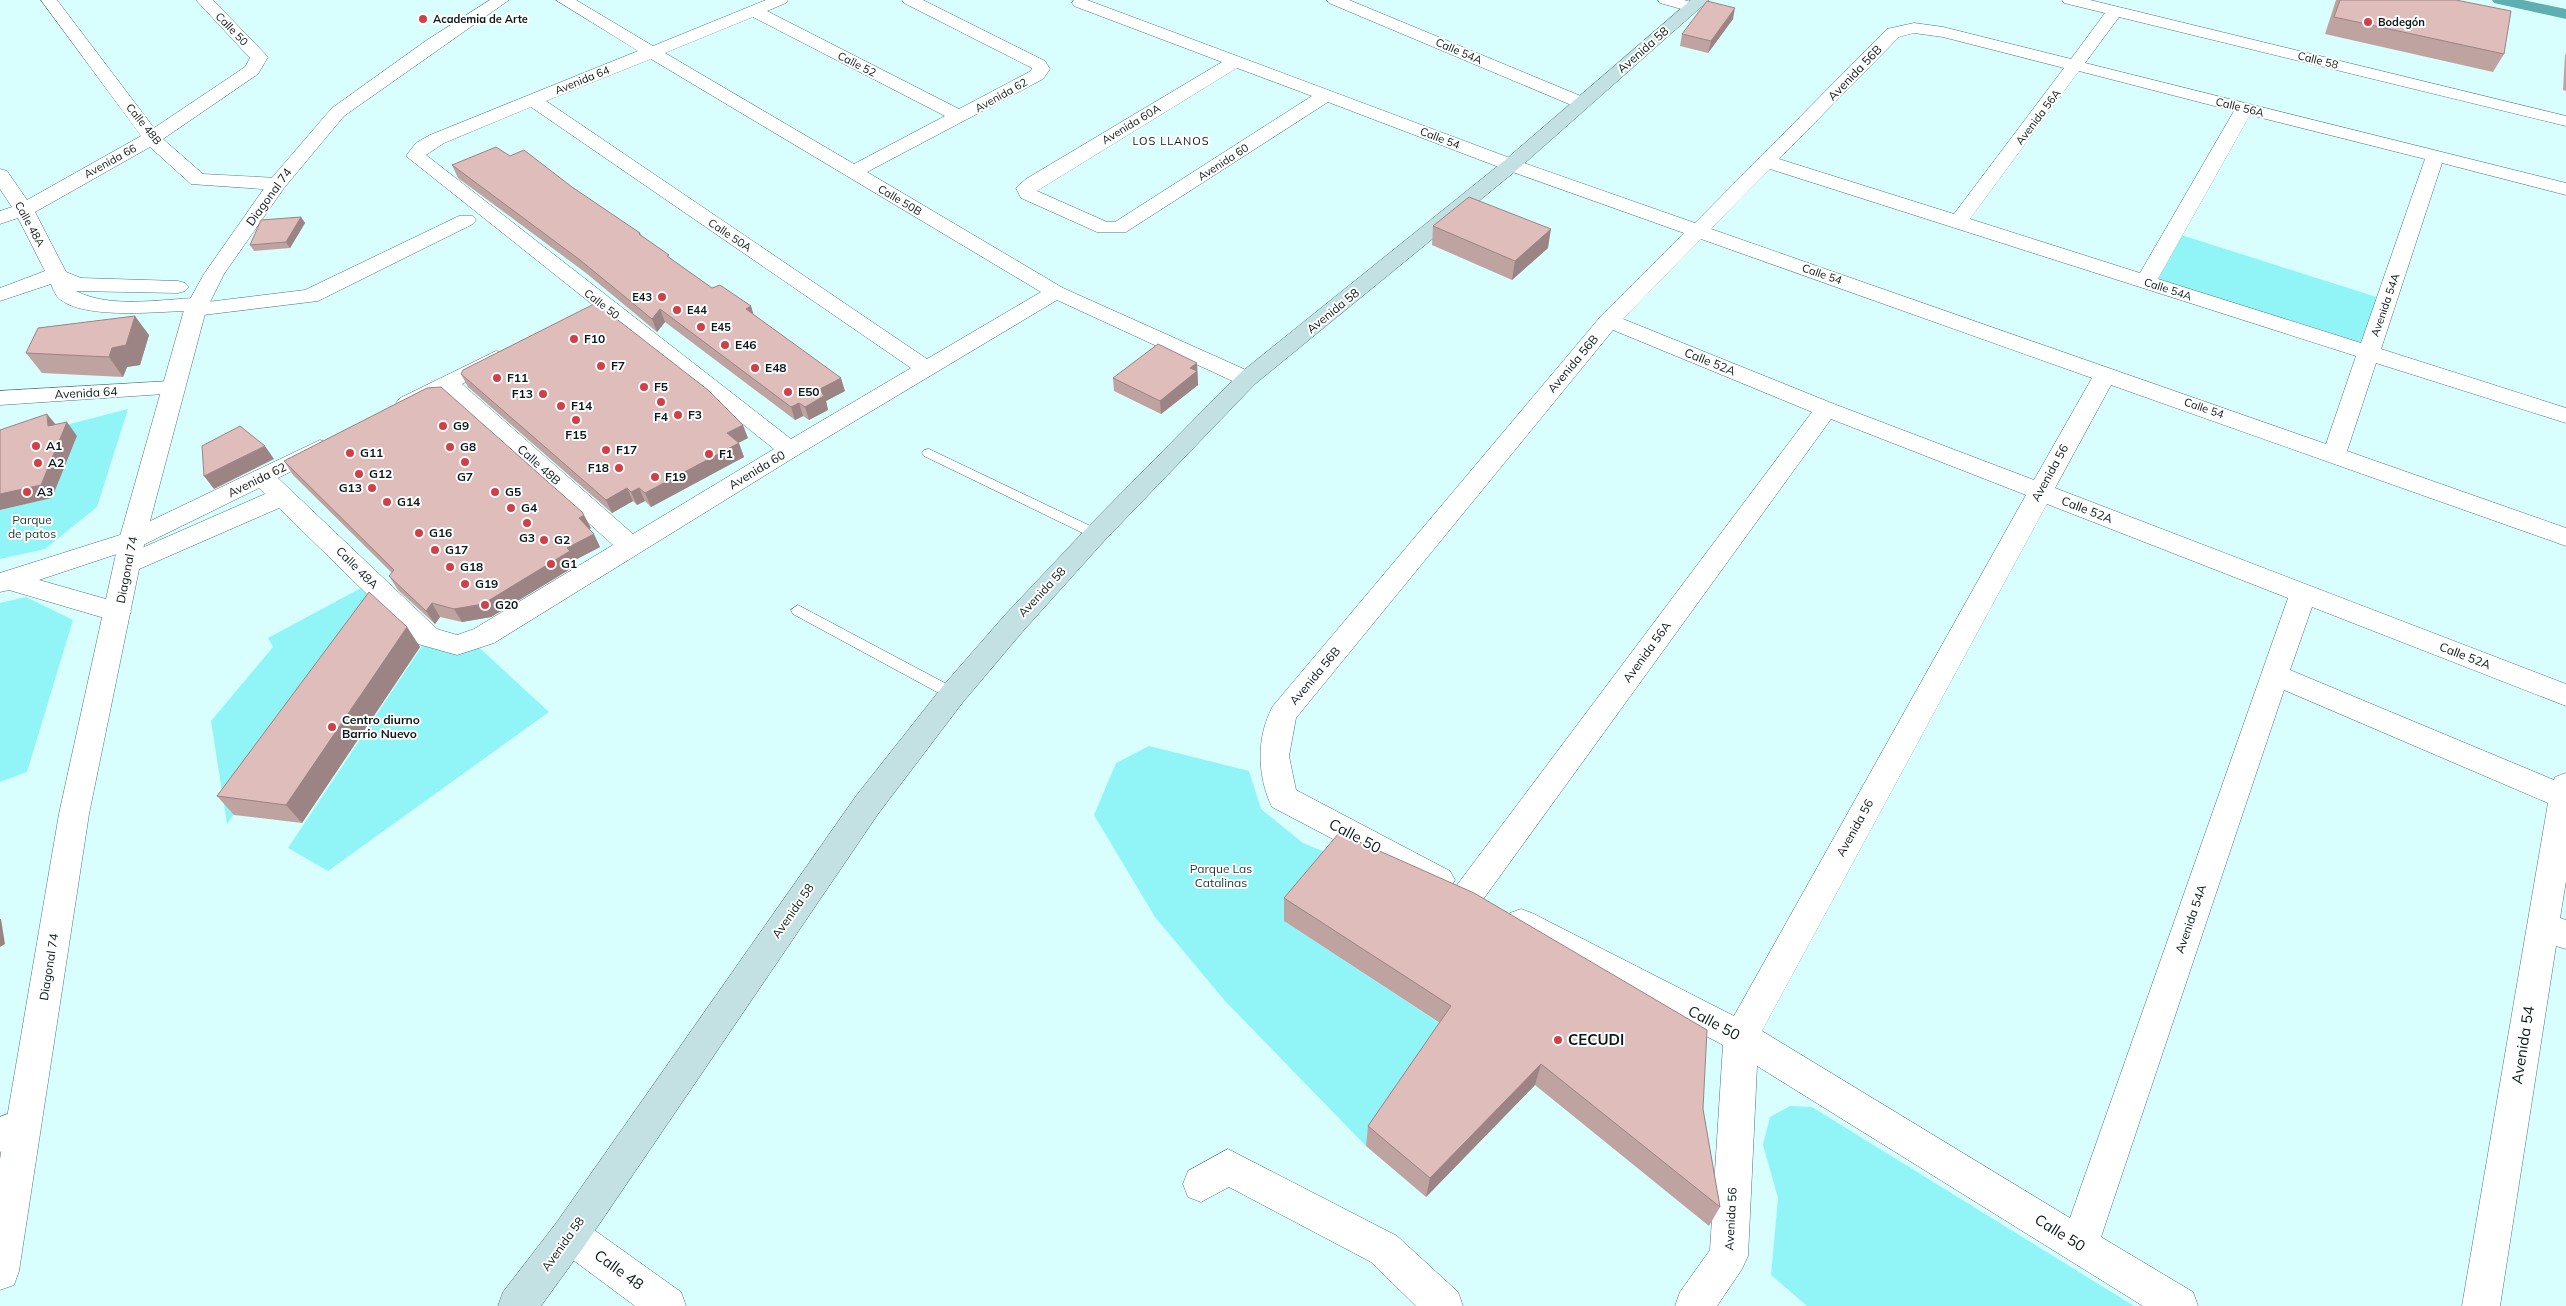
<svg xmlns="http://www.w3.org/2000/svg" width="2566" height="1306" font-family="Mulish,sans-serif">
  <rect width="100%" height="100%" fill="#d9fefe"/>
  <!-- green -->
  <path fill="#91f5f8" d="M2175,233L2386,300L2368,353L2146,282Z
    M128,409L97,507L45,549L0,559V510L52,498L77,436L58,427Z
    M372,582L389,601L227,824L211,721L273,647L268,638Z
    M26,597L73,620L27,772L0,782V603Z
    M428,637L471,640L549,712L328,871L288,848Z
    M1149,746L1249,771L1261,809L1303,843L1337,857L1284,921L1447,1028L1366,1146L1225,1001L1155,917L1094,815L1116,763Z
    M1790,1106L1812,1107L2134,1306H1807L1771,1275L1778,1198L1763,1145L1770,1117Z"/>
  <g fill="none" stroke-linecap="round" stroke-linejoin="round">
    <!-- service casing -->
    <g stroke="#527374" stroke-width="1">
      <path id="service" d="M929,449L1101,531L1103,534L1096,539L1091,537L924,456L922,453L924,450Z
        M798,605L958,690L961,694L958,698H948L793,614L791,610Z"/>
    </g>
    <!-- minor casing -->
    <g stroke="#527374" stroke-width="1">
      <path id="minor" d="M41,0H57L154,128L245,67L250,58L196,0H213L268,57L258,74L163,139L203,174L277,178L284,180L287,184L284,188L277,190L191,184L150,147L35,212L66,272L81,278L178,281L185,283L189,287L185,291L178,293L76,291C111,309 160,299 198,298L207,302L305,290L459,216H473L476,220L473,224L318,301L195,316L187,315L185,311C154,312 86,319 61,300C56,297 53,289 51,284L0,301V288L45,271L18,218L0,224V211L12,207L0,189V169L7,171L27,200L141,136Z
        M556,0H576L653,46L766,0H788L786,3L767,11L959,109L1031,71L1032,68L904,3L902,0H923L1045,61L1050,69L1043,79L867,172L1063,288L1255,374L1258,379L1255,384L1247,386L1239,384L1057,300L798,455L494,643L457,655L418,644L279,508L137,570L128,573L119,570L115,564L119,558L265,494L259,488L141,546L39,580L127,605L131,612L127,619L118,622L9,590L0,592V573L123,534L320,440L328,443L332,448L328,453L278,478L437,629L457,635L474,629L613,545L445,393L416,408L408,410L400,408L396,403L400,398L496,351L504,353L507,358L504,363L462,384L633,534L774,449L406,156L416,143L430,135L638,51ZM753,17L945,116L854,164L665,53ZM651,59L1041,292L927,359L546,101ZM531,107L911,368L791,439L426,155L444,143Z
        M1074,0H1087L1518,161L1695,223L1887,29L1914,23L1943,27L2071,59L2105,13L2064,3L2062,0H2090L2566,116V126L2119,17L2085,63L2566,183V195L2442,163L2381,349L2566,408V423L2376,363L2347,451L2566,528V546L2111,385L2055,488L2566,684V706L2312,607L2290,670L2554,780L2555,777L2566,773V881L2560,918L2566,920V949L2556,946L2500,1306H2462L2548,803L2284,690L2101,1237L2193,1292L2198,1306H2143L1757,1066L1748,1256L1742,1269L1717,1306H1675L1680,1292L1710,1250L1723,1045L1510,933L1505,923L1510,913L1521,909L1532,913L1734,1016L2026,495L1831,419L1479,905L1468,909L1457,905L1452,895L1457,885L1812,412L1613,330L1296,718L1289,756L1296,790L1450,871L1455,880L1450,889L1439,893L1428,889L1272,807C1257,776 1256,737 1273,706L1601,316L1684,233L1504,169L1328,102L1126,232H1097L1021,198L1016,188L1026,179L1222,62L1074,6L1072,3ZM1914,33L1943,37L2064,68L1954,214L1779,159L1899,37ZM1237,68L1312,96L1115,222H1107L1037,191ZM2079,71L2234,111L2140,273L1970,219ZM2250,115L2425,159L2361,343L2158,279ZM1770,169L2356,356L2326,444L1711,229ZM1701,239L2092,378L2034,480L1834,404L1623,319ZM2047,504L2288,598L2070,1218L1762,1031Z
        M1327,0H1349L1588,99L1591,103L1588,107H1576L1329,3Z
        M1658,0H1684L1698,4L1700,7L1692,12L1660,3Z
        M171,381L179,383L182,388L179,393L0,405V391Z
        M23,1108L36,1113L41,1125L36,1137L0,1152V1117Z
        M1228,1149L1397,1236L1458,1292L1463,1306H1416L1371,1262L1229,1187L1201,1202L1188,1197L1183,1184L1188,1171Z
        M570,1216L583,1222L681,1292L686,1306H635L557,1248L551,1235L557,1222Z"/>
    </g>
    <!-- tertiary casing -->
    <g stroke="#527374" stroke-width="1">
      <path id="tertiary" d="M490,0H509L344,116L284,188L224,274L206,310L145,540L89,814L19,1271L14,1285L0,1290V1159L59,814L119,540L184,310L204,274L270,180L332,108L427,40Z"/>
    </g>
    <!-- secondary casing -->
    <g stroke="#527374" stroke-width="1">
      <path id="secondary" d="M1691,0H1709L1518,169L1255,384L1105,540L1024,630L963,702L878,814L583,1248L541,1306H498L503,1292L557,1222L856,796L943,686L1004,616L1087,528L1239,374L1504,161Z"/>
    </g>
    <!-- trunk casing -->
    <g stroke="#fff" stroke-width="1">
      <path id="trunk" d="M2492,0H2523L2566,9V19L2494,3Z"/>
    </g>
    <!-- service -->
    <use href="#service" fill="#fff" fill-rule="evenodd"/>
    <!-- minor -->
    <use href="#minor" fill="#fff" fill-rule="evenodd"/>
    <!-- tertiary -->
    <use href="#tertiary" fill="#fff" fill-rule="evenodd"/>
    <!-- secondary -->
    <use href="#secondary" fill="#c3e1e2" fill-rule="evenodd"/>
    <!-- trunk -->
    <use href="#trunk" fill="#5eafb2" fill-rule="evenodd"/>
  </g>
  <!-- wall -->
  <path fill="#bfa3a1" d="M2336,0H2456L2504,54L2493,72L2325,34Z
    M1733,19L1708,53L1680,46L1682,34Z
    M2566,54V91L2563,90L2565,55Z
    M510,156L572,187L640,233L642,236L670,258L712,288L751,306L753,314L845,391L826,401L828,410L809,420L803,416L795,420L665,322L657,332L586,273L458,178L452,165Z
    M301,217L305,223L290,248L254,251L250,245Z
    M1433,226L1548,248L1512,280L1432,245Z
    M149,335L140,365L127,367L123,377L42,373L26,353Z
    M1197,363L1198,385L1161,414L1114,391L1113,378Z
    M461,374L748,438L738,443L744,457L651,507L645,501L637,505L633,501L612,513L468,387Z
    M284,461L591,528L589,529L600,547L575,560L577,565L491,617L462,622L440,617L435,624L398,590L389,576L392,573L293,475Z
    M407,627L420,647L302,823L234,815L217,796Z
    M1284,898L1703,1109L1720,1207L1709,1226L1535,1085L1426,1197L1366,1146L1368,1126L1440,1023L1284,921Z"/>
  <!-- shaded-wall -->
  <path fill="#9b8483" d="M1735,8L1733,19L1708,53L1711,41Z
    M301,217L305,223L290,248L286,242Z
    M1551,229L1548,248L1512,280L1515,261Z
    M751,306L755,320L746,309Z
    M660,309L665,322L657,332L652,319Z
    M135,316L149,335L140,365L127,367L123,377L109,357L112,348Z
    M1197,363L1198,385L1161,414L1160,401L1190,368Z
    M841,378L845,391L826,401L828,410L809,420L805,407L820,389Z
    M799,403L803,416L795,420L791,407Z
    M47,414L58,427L48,426Z
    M67,422L77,436L52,498L0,510V494Z
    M743,425L748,438L732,446L727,433Z
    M739,443L744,457L651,507L645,493Z
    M265,446L274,459L214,489L204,476Z
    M627,488L633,501L612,513L606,500Z
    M639,488L645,501L637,505L631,492Z
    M584,515L591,528L586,531L579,518Z
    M594,534L600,547L575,560L577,565L491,617L462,622L454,609Z
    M432,603L440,617L435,624L426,611Z
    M407,627L420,647L302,823L286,805Z
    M0,919H1L5,944L0,947Z
    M1541,1064L1535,1085L1426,1197L1430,1178Z"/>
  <!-- building -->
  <path fill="#debdbb" stroke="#9b8483" d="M2340,0H2456L2511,11L2504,54L2334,17Z
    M1707,1L1735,8L1711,41L1682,34Z
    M496,147L510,156L524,150L572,187L640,233L639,234L669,255L667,256L712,288L720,285L751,306L746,309L841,378L820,389L824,396L805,407L799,403L791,407L660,309L652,319L580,260L452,165Z
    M1469,197L1551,229L1515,261L1433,226Z
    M301,217L286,242L250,245L261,220Z
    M596,303L708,390L743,425L727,433L739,443L645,493L639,488L631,492L627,488L606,500L461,374L463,370Z
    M135,316L126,345L112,348L109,357L26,353L38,328Z
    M1158,344L1197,363L1190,368L1197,371L1160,401L1113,378Z
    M441,387L582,512L584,515L579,518L594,534L567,548L570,551L483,604L454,609L432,603L426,611L389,576L394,570L284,461L427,388Z
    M47,414L48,426L67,422L41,485L0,494V430Z
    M240,426L265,446L204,476L202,446Z
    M369,592L407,627L286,805L217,796Z
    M1339,833L1474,893L1707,1030L1703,1109L1720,1207L1541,1064L1430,1178L1368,1126L1451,1006L1284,898Z"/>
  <!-- markers -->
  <g fill="#d04048" stroke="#fff" stroke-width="2">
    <circle cx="423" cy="19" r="5"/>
    <circle cx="2368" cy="22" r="5"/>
    <circle cx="662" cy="297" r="5"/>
    <circle cx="677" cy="310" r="5"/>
    <circle cx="701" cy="327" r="5"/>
    <circle cx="574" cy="339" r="5"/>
    <circle cx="725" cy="345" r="5"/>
    <circle cx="601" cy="366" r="5"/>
    <circle cx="755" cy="368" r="5"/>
    <circle cx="497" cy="378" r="5"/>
    <circle cx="644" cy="387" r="5"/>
    <circle cx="788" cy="392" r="5"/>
    <circle cx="543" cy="394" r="5"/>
    <circle cx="661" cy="402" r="5"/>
    <circle cx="561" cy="406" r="5"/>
    <circle cx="678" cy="415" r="5"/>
    <circle cx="576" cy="420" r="5"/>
    <circle cx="443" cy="426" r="5"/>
    <circle cx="36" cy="446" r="5"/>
    <circle cx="450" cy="447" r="5"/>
    <circle cx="606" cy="450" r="5"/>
    <circle cx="350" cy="453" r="5"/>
    <circle cx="709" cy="454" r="5"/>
    <circle cx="465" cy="462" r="5"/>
    <circle cx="38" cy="463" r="5"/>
    <circle cx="619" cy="468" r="5"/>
    <circle cx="359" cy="474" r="5"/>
    <circle cx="655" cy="477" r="5"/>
    <circle cx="372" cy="488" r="5"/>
    <circle cx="27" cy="492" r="5"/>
    <circle cx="495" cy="492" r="5"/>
    <circle cx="387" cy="502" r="5"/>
    <circle cx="511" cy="508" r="5"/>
    <circle cx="527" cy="523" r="5"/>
    <circle cx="419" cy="533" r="5"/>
    <circle cx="544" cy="540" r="5"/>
    <circle cx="435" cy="550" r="5"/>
    <circle cx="551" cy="564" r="5"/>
    <circle cx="450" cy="567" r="5"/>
    <circle cx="465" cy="584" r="5"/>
    <circle cx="485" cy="605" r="5"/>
    <circle cx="332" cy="727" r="5"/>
    <circle cx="1558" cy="1040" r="5"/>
  </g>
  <g text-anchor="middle" stroke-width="4" stroke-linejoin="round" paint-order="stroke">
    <!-- far-poi labels -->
    <g font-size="11" font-weight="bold" fill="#0c191a" stroke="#fff" text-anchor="start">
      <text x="433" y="23">Academia de Arte</text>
      <text x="2378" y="26">Bodegón</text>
      <text x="652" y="301" text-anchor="end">E43</text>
      <text x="687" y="314">E44</text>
      <text x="711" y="331">E45</text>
    </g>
    <!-- far-street labels -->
    <g font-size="11" fill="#0c191a" stroke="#fff">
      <text transform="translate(232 29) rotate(46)" y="4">Calle 50</text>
      <text transform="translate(1459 51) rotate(23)" y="4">Calle 54A</text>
      <text transform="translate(2318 60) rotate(14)" y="4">Calle 58</text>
      <text transform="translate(857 64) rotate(27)" y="4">Calle 52</text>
      <text transform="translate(582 80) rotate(-22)" y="4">Avenida 64</text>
      <text transform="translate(1001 95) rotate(-29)" y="4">Avenida 62</text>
      <text transform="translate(2240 107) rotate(14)" y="4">Calle 56A</text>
      <text transform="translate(2038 117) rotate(-53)" y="4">Avenida 56A</text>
      <text transform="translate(144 124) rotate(51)" y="4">Calle 48B</text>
      <text transform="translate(1131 124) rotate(-31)" y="4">Avenida 60A</text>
      <text transform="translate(1440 138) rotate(21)" y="4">Calle 54</text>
      <text transform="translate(110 161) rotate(-29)" y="4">Avenida 66</text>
      <text transform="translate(1223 162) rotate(-33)" y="4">Avenida 60</text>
      <text transform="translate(900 200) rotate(31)" y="4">Calle 50B</text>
      <text transform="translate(30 224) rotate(61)" y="4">Calle 48A</text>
      <text transform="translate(730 235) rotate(34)" y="4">Calle 50A</text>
      <text transform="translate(1822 274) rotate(19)" y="4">Calle 54</text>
      <text transform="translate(2168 289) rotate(18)" y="4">Calle 54A</text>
      <text transform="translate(602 304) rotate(38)" y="4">Calle 50</text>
      <text transform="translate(2385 305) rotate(-71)" y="4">Avenida 54A</text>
      <text transform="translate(2204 408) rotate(19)" y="4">Calle 54</text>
    </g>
    <!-- far-neighbourhood labels -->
    <g font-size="11" letter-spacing="1" fill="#0c191a" stroke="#fff">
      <text x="1171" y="145">LOS LLANOS</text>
    </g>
    <!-- street labels -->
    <g font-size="12" fill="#0c191a" stroke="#fff">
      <text transform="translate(1643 50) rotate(-41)" y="4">Avenida 58</text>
      <text transform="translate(1855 73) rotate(-46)" y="4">Avenida 56B</text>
      <text transform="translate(269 197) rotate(-54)" y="4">Diagonal 74</text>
      <text transform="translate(1333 311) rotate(-39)" y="4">Avenida 58</text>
      <text transform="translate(1710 362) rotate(22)" y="4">Calle 52A</text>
      <text transform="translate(1573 364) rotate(-50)" y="4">Avenida 56B</text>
      <text transform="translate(86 393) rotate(-3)" y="4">Avenida 64</text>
      <text transform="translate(539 465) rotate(42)" y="4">Calle 48B</text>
      <text transform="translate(757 470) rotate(-31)" y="4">Avenida 60</text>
      <text transform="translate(2050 473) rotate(-61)" y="4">Avenida 56</text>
      <text transform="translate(257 480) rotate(-26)" y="4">Avenida 62</text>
      <text transform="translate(2087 510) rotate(21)" y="4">Calle 52A</text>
      <text transform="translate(357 568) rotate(45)" y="4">Calle 48A</text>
      <text transform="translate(127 570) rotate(-79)" y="4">Diagonal 74</text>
      <text transform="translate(1042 592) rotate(-47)" y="4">Avenida 58</text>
      <text transform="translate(1647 652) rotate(-54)" y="4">Avenida 56A</text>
      <text transform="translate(2465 656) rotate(21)" y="4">Calle 52A</text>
      <text transform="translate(1315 676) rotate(-50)" y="4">Avenida 56B</text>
      <text transform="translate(1855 828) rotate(-61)" y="4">Avenida 56</text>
      <text transform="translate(793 911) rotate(-55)" y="4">Avenida 58</text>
      <text transform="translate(2191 919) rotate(-71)" y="4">Avenida 54A</text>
      <text transform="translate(49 967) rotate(-81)" y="4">Diagonal 74</text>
      <text transform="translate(1731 1219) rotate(-87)" y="4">Avenida 56</text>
      <text transform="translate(563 1244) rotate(-54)" y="4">Avenida 58</text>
    </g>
    <!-- poi labels -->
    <g font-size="12" font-weight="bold" fill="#0c191a" stroke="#fff" text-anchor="start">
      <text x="584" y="343">F10</text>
      <text x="735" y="349">E46</text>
      <text x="611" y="370">F7</text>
      <text x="765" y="372">E48</text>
      <text x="507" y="382">F11</text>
      <text x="654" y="391">F5</text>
      <text x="798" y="396">E50</text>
      <text x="533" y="398" text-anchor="end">F13</text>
      <text x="571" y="410">F14</text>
      <text x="688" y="419">F3</text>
      <text x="661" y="421" text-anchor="middle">F4</text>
      <text x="453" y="430">G9</text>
      <text x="576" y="439" text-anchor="middle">F15</text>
      <text x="46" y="450">A1</text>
      <text x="460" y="451">G8</text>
      <text x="616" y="454">F17</text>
      <text x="360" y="457">G11</text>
      <text x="719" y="458">F1</text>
      <text x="48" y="467">A2</text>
      <text x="609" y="472" text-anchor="end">F18</text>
      <text x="369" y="478">G12</text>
      <text x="465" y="481" text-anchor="middle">G7</text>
      <text x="665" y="481">F19</text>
      <text x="362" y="492" text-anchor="end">G13</text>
      <text x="37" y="496">A3</text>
      <text x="505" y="496">G5</text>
      <text x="397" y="506">G14</text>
      <text x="521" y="512">G4</text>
      <text x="429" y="537">G16</text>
      <text x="527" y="542" text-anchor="middle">G3</text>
      <text x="554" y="544">G2</text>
      <text x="445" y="554">G17</text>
      <text x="561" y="568">G1</text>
      <text x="460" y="571">G18</text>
      <text x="475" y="588">G19</text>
      <text x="495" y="609">G20</text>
      <text x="342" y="724">Centro diurno<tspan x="342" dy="14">Barrio Nuevo</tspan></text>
    </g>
    <!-- park labels -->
    <g font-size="12" fill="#1f3839" stroke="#fff">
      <text x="32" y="524">Parque<tspan x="32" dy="14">de patos</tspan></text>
      <text x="1221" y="873">Parque Las<tspan x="1221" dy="14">Catalinas</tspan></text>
    </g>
    <!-- near-street labels -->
    <g font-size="15" fill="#0c191a" stroke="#fff">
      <text transform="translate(1355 836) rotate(28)" y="5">Calle 50</text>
      <text transform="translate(1714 1023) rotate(28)" y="5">Calle 50</text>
      <text transform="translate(2523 1045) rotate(-81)" y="5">Avenida 54</text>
      <text transform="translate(2060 1233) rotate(32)" y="5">Calle 50</text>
      <text transform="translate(619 1270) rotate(36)" y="5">Calle 48</text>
    </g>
    <!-- near-poi labels -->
    <g font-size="15" font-weight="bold" fill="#0c191a" stroke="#fff" text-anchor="start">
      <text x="1568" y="1045">CECUDI</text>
    </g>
  </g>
</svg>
